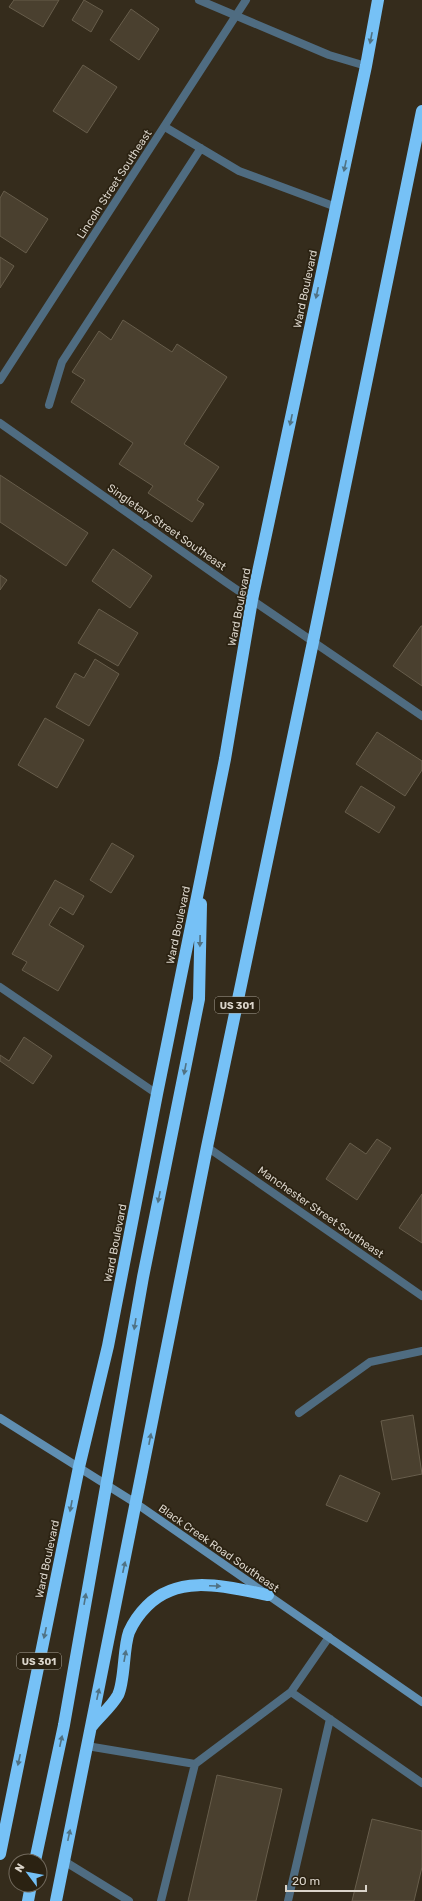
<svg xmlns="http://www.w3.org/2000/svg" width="422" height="1901" font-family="Rubik,sans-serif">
  <rect width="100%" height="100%" fill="#352c1c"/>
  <!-- building -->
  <path fill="#4a402f" stroke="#675d4b" d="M14,0H59L43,27L9,7Z
    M84,0L103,11L91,32L72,20Z
    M131,9L159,29L139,60L110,40Z
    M83,65L117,87L87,133L53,111Z
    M4,191L48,219L26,253L0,236V198Z
    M0,257L14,266L0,288Z
    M123,320L172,352L177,344L227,377L184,444L219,467L197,500L204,504L192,522L148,493L153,486L119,464L133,443L71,402L85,380L72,372L99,331L111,340Z
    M0,475L88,533L66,566L0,522Z
    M113,549L152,576L130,608L92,581Z
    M0,575L7,580L0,590Z
    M99,609L138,633L118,666L78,643Z
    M421,626H422V686L393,666Z
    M95,659L119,674L89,726L56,707L75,673L84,678Z
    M45,718L84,740L57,788L18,765Z
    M377,732L422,761V770L405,796L356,764Z
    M361,786L395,807L379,833L345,812Z
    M112,843L134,856L111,893L90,880Z
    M55,880L84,896L73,915L60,907L49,925L84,946L58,991L22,970L27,962L12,954Z
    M24,1037L52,1056L33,1084L0,1061V1055L9,1061Z
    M377,1139L391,1148L357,1200L326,1179L350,1143L366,1154Z
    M422,1194V1243L399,1228Z
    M413,1415L422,1474L392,1480L381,1421Z
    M340,1475L380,1493L367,1522L326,1505Z
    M217,1775L282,1789L256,1901H188Z
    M372,1819L422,1831V1867L414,1901H352Z"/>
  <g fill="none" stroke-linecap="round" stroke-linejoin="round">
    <!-- lane -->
    <path stroke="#4f6c81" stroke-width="8" d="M165,127L239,171L336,207
      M49,405L62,362L201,148
      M291,1692L329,1637
      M87,1746L195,1764L291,1692L422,1783
      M64,1861L129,1901
      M161,1901L195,1764
      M288,1901L330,1719"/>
    <!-- street -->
    <path stroke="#4f6c81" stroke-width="8" d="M199,0L329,55L366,66
      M0,380L246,0
      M0,423L227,583L422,716
      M0,987L157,1094
      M207,1147L422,1296
      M299,1413L370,1362L422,1351"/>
    <!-- secondary -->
    <path stroke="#5f8eb1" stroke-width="8" d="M0,1418L137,1504L422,1702"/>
    <!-- highway -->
    <path stroke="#76c1f6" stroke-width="12" d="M92,1726C100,1716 112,1706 118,1695C125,1681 123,1648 129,1632C133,1623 140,1613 147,1606C179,1573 227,1587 268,1595
      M0,1854L79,1467L108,1346L157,1094L225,759L252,600L366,66L378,0
      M35,1861L64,1725L143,1277L199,999L201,904
      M28,1901L31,1885
      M56,1901L207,1147L313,642L422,111"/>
  </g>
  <!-- one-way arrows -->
  <defs><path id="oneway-solid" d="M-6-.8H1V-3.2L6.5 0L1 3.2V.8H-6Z"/></defs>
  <g fill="#507284">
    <use href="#oneway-solid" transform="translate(371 38) rotate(101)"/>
    <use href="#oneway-solid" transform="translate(345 166) rotate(102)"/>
    <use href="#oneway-solid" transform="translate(317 293) rotate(102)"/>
    <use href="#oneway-solid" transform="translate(291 420) rotate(102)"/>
    <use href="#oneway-solid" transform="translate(200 941) rotate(91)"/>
    <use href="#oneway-solid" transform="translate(185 1069) rotate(101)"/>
    <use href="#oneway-solid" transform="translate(159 1197) rotate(101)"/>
    <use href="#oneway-solid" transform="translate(135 1324) rotate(99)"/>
    <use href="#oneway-solid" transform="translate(150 1439) rotate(-79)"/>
    <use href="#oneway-solid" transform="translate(71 1506) rotate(101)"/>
    <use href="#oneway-solid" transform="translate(124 1567) rotate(-78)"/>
    <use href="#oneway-solid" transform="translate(215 1586) rotate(3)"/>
    <use href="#oneway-solid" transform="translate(85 1599) rotate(-80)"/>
    <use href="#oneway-solid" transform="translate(45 1633) rotate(102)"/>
    <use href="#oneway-solid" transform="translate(125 1656) rotate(-80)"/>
    <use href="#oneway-solid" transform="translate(98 1694) rotate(-78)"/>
    <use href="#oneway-solid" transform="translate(61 1741) rotate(-78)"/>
    <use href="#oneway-solid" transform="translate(19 1760) rotate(102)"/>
    <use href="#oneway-solid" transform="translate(69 1835) rotate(-78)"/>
  </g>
  <g text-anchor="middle" stroke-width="3.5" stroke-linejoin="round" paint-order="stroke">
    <!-- shield labels -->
    <g fill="#2b2212" stroke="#a69f93" stroke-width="1">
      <rect x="215" y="997" width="44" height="16" rx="3"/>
      <rect x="17" y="1653" width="44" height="16" rx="3"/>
    </g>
    <g font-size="10" font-weight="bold" fill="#dad4ca">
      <text x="237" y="1009">US 301</text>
      <text x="39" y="1665">US 301</text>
    </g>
    <!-- street labels -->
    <g font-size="11" fill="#dad4ca" stroke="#2b2212">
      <text transform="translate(114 184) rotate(-57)" y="4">Lincoln Street Southeast</text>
      <text transform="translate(305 289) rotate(-78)" y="4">Ward Boulevard</text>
      <text transform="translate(167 527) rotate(35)" y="4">Singletary Street Southeast</text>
      <text transform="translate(239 607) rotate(-79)" y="4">Ward Boulevard</text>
      <text transform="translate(178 925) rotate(-78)" y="4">Ward Boulevard</text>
      <text transform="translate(321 1212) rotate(35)" y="4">Manchester Street Southeast</text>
      <text transform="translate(115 1243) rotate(-79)" y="4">Ward Boulevard</text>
      <text transform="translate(219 1548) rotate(35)" y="4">Black Creek Road Southeast</text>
      <text transform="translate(47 1559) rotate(-78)" y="4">Ward Boulevard</text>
    </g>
  </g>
  <!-- north arrow -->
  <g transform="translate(28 1873) rotate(302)"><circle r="19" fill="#2b2212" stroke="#71695c"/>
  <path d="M0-3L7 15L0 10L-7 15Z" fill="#74c0f6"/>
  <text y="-6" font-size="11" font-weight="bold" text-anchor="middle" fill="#dad4ca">N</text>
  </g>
  <!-- scale -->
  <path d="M286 1885v6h80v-6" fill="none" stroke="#dad4ca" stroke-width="2"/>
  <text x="292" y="1885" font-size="12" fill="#dad4ca" stroke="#2b2212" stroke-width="3" paint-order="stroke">20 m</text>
</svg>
